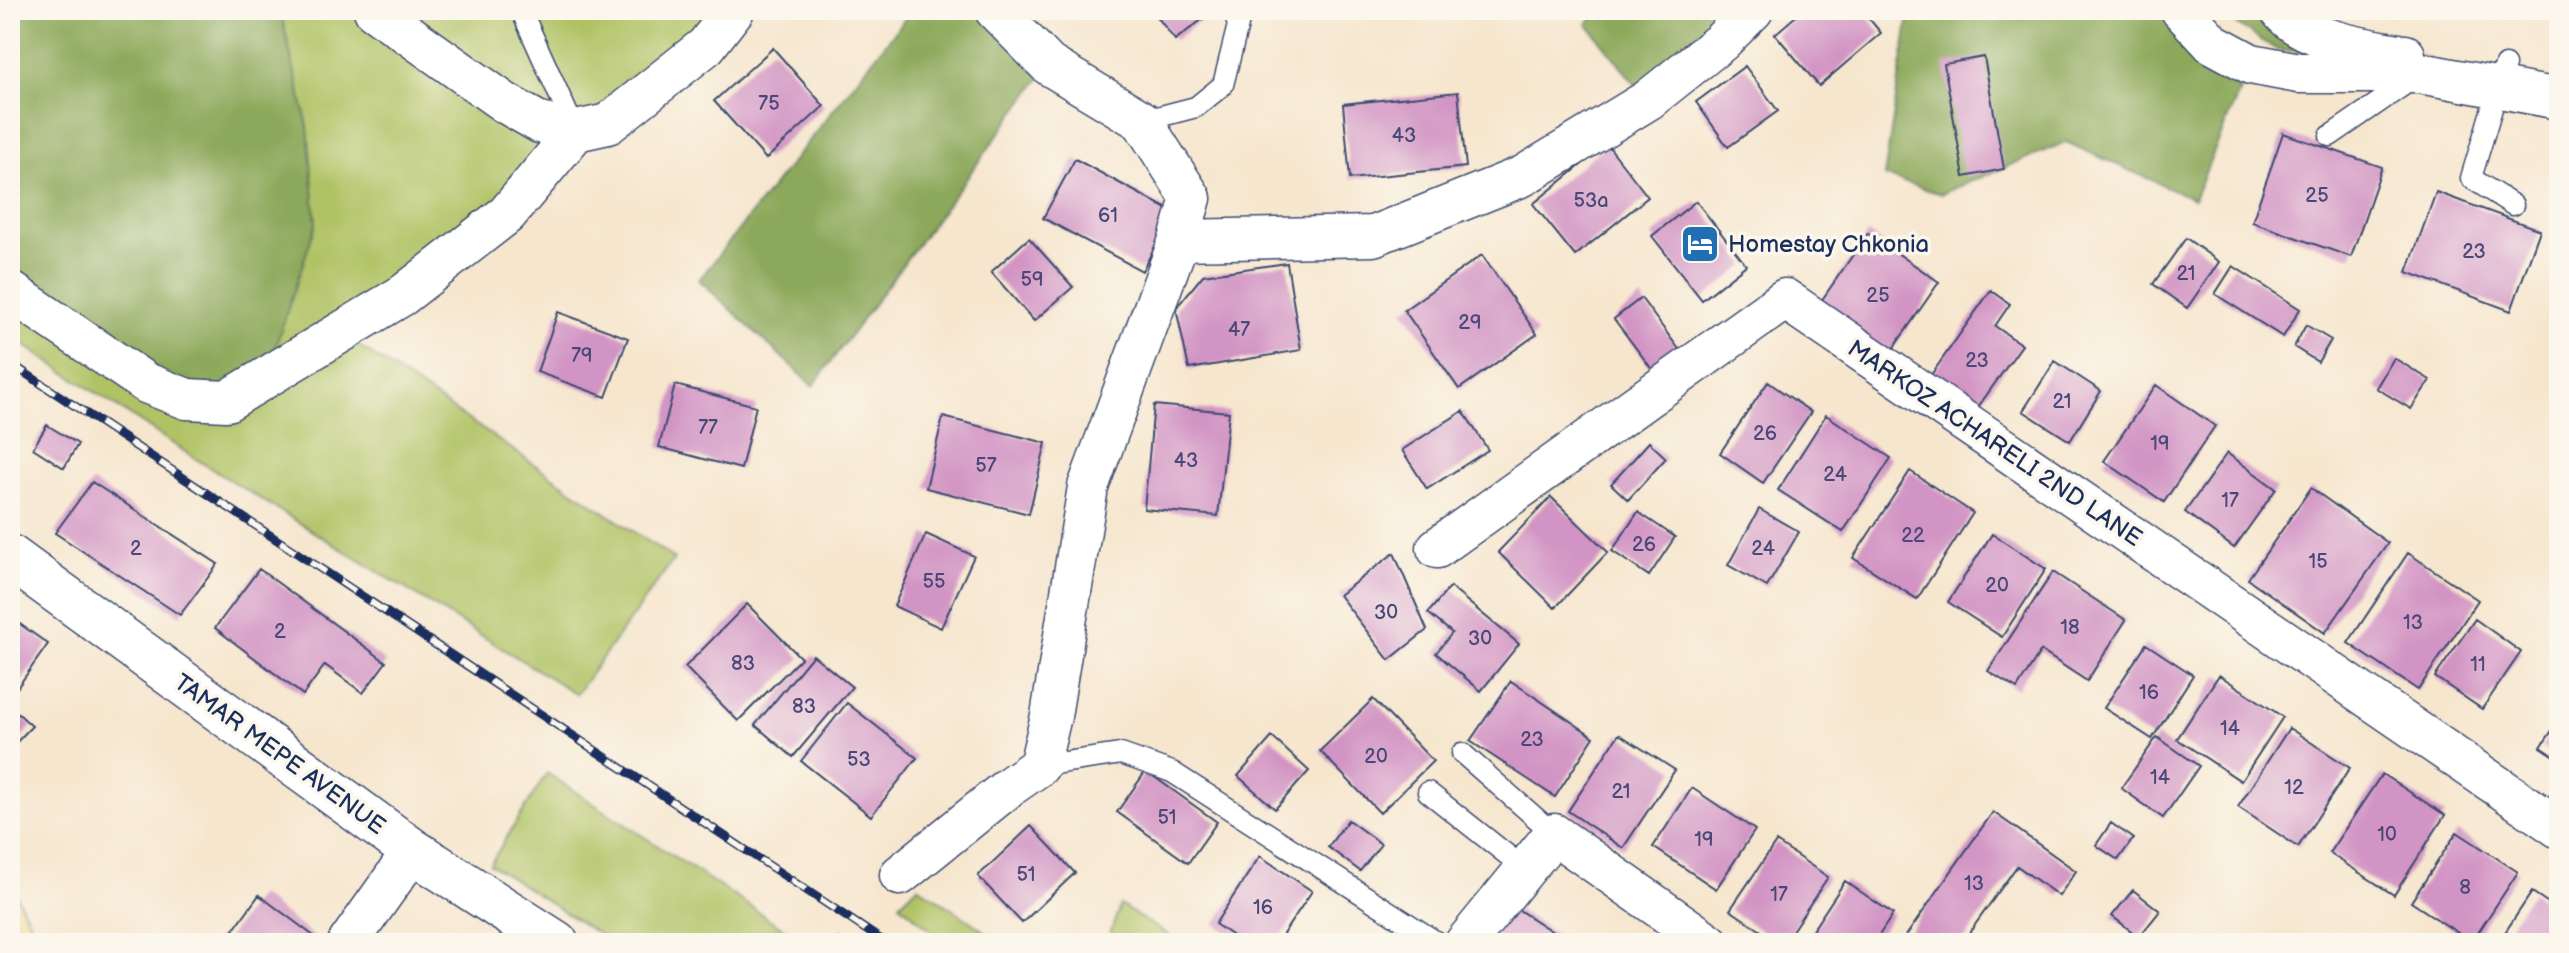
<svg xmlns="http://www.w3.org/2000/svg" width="2569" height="953" font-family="'Balsamiq Sans',sans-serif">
  <rect width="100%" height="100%" fill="#fbf7ec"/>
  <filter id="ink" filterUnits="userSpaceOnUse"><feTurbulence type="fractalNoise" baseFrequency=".0125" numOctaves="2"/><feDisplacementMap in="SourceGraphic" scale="16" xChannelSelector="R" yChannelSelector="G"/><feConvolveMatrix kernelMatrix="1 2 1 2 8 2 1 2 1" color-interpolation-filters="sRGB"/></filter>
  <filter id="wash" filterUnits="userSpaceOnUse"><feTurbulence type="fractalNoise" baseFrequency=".006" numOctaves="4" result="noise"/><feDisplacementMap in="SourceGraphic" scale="32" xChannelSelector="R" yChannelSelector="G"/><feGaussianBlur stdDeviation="1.8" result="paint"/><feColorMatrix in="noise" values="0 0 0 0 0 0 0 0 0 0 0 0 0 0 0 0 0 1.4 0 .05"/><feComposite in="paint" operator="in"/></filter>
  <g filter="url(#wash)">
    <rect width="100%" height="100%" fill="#f6e6ce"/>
    <!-- green -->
    <path fill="#b1c265" stroke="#667862" stroke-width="2" d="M280,10H734L340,333L674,559L576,694L199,461L10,336V291L308,127Z
      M547,773L769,919L806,943H612L490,864Z
      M918,886L1002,943H946L900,904Z
      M1120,905L1181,943H1107Z"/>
    <!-- forest -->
    <path fill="#8ca85a" stroke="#546c5c" stroke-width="2" d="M10,10H280L308,127L316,224L265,378L187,399L10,291Z
      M912,10H995L1044,73L813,386L699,280Z
      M1599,10H1753L1648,100L1587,24Z
      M1910,10H2181L2251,64L2194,199L2066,142L1941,194L1884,176Z
      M2214,10H2280L2431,60L2277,50Z"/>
    <!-- sand -->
    <path fill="#eeda9e" stroke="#84847e" stroke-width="2" d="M10,884L14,891L40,943H10Z"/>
    <g id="blocks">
      <!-- building -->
      <path fill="#d294c4" d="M1152,10H1204L1208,15L1175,40Z
        M1803,10H1862L1881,33L1819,86L1775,34Z
        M773,48L824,106L766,159L714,101Z
        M1984,57L2004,169L1964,177L1944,64Z
        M1745,66L1778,111L1728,147L1696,102Z
        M1458,92L1466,167L1350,179L1343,104Z
        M2283,133L2382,167L2351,257L2252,222Z
        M1607,144L1648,197L1575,256L1533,204Z
        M1075,159L1173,212L1142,271L1043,218Z
        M2436,192L2540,230L2511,311L2407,272Z
        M1696,201L1746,265L1702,300L1652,236Z
        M1868,233L1939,282L1888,356L1817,307Z
        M1029,238L1073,287L1034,321L991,272Z
        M2186,238L2219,262L2187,308L2153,284Z
        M1482,255L1537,334L1459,389L1404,310Z
        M1287,263L1301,350L1189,369L1176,308L1203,275Z
        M2233,266L2300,309L2283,337L2215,294Z
        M1991,290L2010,304L1995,326L2022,345L1978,407L1931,375Z
        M1641,298L1681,352L1654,372L1614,319Z
        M558,312L628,338L606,397L537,372Z
        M2306,325L2331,340L2318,362L2294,347Z
        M2394,358L2430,380L2411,409L2376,388Z
        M2055,361L2101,391L2070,441L2023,411Z
        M1768,382L1811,412L1763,483L1720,453Z
        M675,385L756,406L741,469L659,447Z
        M2156,385L2215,426L2164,502L2104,461Z
        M1154,405L1229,412L1218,516L1144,509Z
        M1463,411L1488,450L1427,489L1402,450Z
        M1826,415L1891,458L1843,532L1778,490Z
        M943,417L1046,443L1029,514L926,488Z
        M47,425L78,444L64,468L33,448Z
        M1649,442L1666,458L1628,500L1611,484Z
        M2227,453L2276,489L2234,548L2185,512Z
        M1910,471L1973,513L1917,599L1853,558Z
        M92,482L218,564L180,615L55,533Z
        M2311,488L2388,543L2325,633L2248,579Z
        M1551,497L1608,552L1555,608L1498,552Z
        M1759,509L1799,532L1767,587L1728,565Z
        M1638,512L1675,537L1649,576L1612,551Z
        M926,534L974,556L941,628L894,606Z
        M1992,534L2046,569L2002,637L1948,602Z
        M1394,553L1427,630L1389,660L1339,595Z
        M2408,553L2478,600L2418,690L2348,643Z
        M259,569L386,662L363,693L325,665L303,695L215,628Z
        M2053,572L2126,620L2087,681L2041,651L2017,689L1988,671Z
        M1450,587L1519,644L1481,691L1436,653L1452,633L1428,613Z
        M747,604L801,658L738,721L685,667Z
        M10,617L48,644L10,698Z
        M2475,619L2521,652L2482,709L2435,677Z
        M2146,644L2193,675L2152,739L2104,708Z
        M813,655L852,687L793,757L755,725Z
        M2219,675L2283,717L2241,781L2177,739Z
        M1511,681L1594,737L1555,797L1470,741Z
        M1373,699L1433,761L1380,813L1320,751Z
        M847,703L917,758L871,816L801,761Z
        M10,706L32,726L10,749Z
        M2559,720V759L2541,747Z
        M2289,728L2350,768L2298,847L2238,807Z
        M1619,734L1675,770L1623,848L1568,811Z
        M1272,737L1309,771L1275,809L1238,776Z
        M2157,737L2199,766L2163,818L2121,788Z
        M1146,771L1217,822L1188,863L1117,812Z
        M2382,774L2445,815L2394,895L2329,853Z
        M1692,788L1755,830L1716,889L1653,847Z
        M1993,812L2076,871L2059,896L2017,866L1962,943H1901Z
        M1348,820L1381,844L1360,871L1328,847Z
        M2111,823L2133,839L2118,860L2096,845Z
        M1031,826L1075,873L1022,923L978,876Z
        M2457,832L2518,872L2472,942L2411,902Z
        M1776,842L1828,877L1784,943H1779L1730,910Z
        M1260,856L1312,891L1277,943H1243L1215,924Z
        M1845,881L1893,914L1874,943H1804Z
        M2133,890L2160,911L2139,937L2112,916Z
        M2532,892L2559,910V943H2498Z
        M259,895L323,943H224Z
        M1508,903L1556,934L1550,943H1482Z"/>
    </g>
  </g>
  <g filter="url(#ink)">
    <use href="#blocks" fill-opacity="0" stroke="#3c4a6f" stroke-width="2"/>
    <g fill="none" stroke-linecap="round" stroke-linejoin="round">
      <!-- lane casing -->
      <g stroke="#3c4a6f" stroke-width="23">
        <path id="lane" d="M521,10L575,130
          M2505,65L2471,178L2513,205
          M1142,121L1196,107L1223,85L1238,25L1233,10
          M2330,136L2414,78
          M1462,753L1554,834
          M1039,766L1121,754L1172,772L1438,943
          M1428,792L1525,869"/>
      </g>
      <!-- street casing -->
      <g stroke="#3c4a6f" stroke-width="43">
        <path id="street" d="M374,10L505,103L540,123L576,131L608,124L706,46L734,10
          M2181,10L2212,43L2251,64L2299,73H2420L2559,99
          M2280,10C2301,40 2370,49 2405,55
          M1179,240L1373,236L1523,176L1648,100L1721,42L1753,10
          M10,291L146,383L187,399L227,401L403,295L507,214L576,131
          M1437,548L1785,299L2559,828
          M900,875L1009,787L1039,766L1051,716L1088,487L1179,240L1191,198L1142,121L1049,65L995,10
          M348,943L413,851
          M1465,943L1554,834L1709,943"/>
      </g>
      <!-- primary casing -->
      <g stroke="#3c4a6f" stroke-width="47">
        <path id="primary" d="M10,557L413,851L556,943"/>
      </g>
      <!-- path -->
      <path stroke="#3c4a6f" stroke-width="5" stroke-dasharray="6 6" stroke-linecap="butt" d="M836,943L840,938"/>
      <!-- lane -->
      <use href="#lane" stroke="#fff" stroke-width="20"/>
      <!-- street -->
      <use href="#street" stroke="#fff" stroke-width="40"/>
      <!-- primary -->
      <use href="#primary" stroke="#fff" stroke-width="44"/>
      <!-- rail casing -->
      <g stroke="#1b2f5e" stroke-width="9">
        <path id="rail" d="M10,363L886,943"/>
      </g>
      <!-- rail -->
      <use href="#rail" stroke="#fbf7ec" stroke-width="6" stroke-dasharray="18" stroke-linecap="butt"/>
    </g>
  </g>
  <!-- icons -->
  <defs>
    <g id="hotel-square" transform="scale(2)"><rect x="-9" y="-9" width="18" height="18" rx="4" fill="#1f6fb2" stroke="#fbf7ec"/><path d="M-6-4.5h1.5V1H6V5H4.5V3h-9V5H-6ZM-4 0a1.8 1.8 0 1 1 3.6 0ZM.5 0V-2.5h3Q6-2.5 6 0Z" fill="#fff"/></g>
  </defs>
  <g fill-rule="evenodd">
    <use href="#hotel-square" x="1700" y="244"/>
  </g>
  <g text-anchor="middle" stroke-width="7" stroke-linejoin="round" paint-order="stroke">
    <!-- number labels -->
    <g font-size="20" fill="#494878">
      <text x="769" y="110">75</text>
      <text x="1404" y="142">43</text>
      <text x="2317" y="202">25</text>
      <text x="1591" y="207">53a</text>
      <text x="1108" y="222">61</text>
      <text x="2474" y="258">23</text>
      <text x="2186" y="280">21</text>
      <text x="1032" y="286">59</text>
      <text x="1878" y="302">25</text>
      <text x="1470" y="329">29</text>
      <text x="1239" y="336">47</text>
      <text x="582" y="362">79</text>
      <text x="1977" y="367">23</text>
      <text x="2062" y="408">21</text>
      <text x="708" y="434">77</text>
      <text x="1765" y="440">26</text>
      <text x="2160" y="450">19</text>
      <text x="1186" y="467">43</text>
      <text x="986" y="472">57</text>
      <text x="1835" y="481">24</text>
      <text x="2230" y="507">17</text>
      <text x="1913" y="542">22</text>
      <text x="1644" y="551">26</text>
      <text x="136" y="555">2</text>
      <text x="1763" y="555">24</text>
      <text x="2318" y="568">15</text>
      <text x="934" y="588">55</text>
      <text x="1997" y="592">20</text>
      <text x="1386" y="619">30</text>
      <text x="2413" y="629">13</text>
      <text x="2070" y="634">18</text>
      <text x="280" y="638">2</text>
      <text x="1480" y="645">30</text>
      <text x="743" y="670">83</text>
      <text x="2478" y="671">11</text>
      <text x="2149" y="699">16</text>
      <text x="804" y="713">83</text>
      <text x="2230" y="735">14</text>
      <text x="1532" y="746">23</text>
      <text x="1376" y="763">20</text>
      <text x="859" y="766">53</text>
      <text x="2160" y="784">14</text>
      <text x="2294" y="794">12</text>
      <text x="1621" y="798">21</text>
      <text x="1167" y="824">51</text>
      <text x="2387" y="841">10</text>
      <text x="1704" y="846">19</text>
      <text x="1026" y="881">51</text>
      <text x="1974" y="890">13</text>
      <text x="2465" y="894">8</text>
      <text x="1779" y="901">17</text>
      <text x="1263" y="914">16</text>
    </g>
    <!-- poi labels -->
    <g font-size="24" fill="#1b2f5e" stroke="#fbf7ec" text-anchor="start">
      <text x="1728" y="252">Homestay Chkonia</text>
    </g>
    <!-- street labels -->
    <g font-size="24" fill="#1b2f5e" stroke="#fbf7ec">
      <text transform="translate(1995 443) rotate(34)" y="8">MARKOZ ACHARELI 2ND LANE</text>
      <text transform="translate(280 754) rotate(36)" y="8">TAMAR MEPE AVENUE</text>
    </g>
  </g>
  <!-- margin -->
  <rect width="2569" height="953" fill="none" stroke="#fbf7ec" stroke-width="40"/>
</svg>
